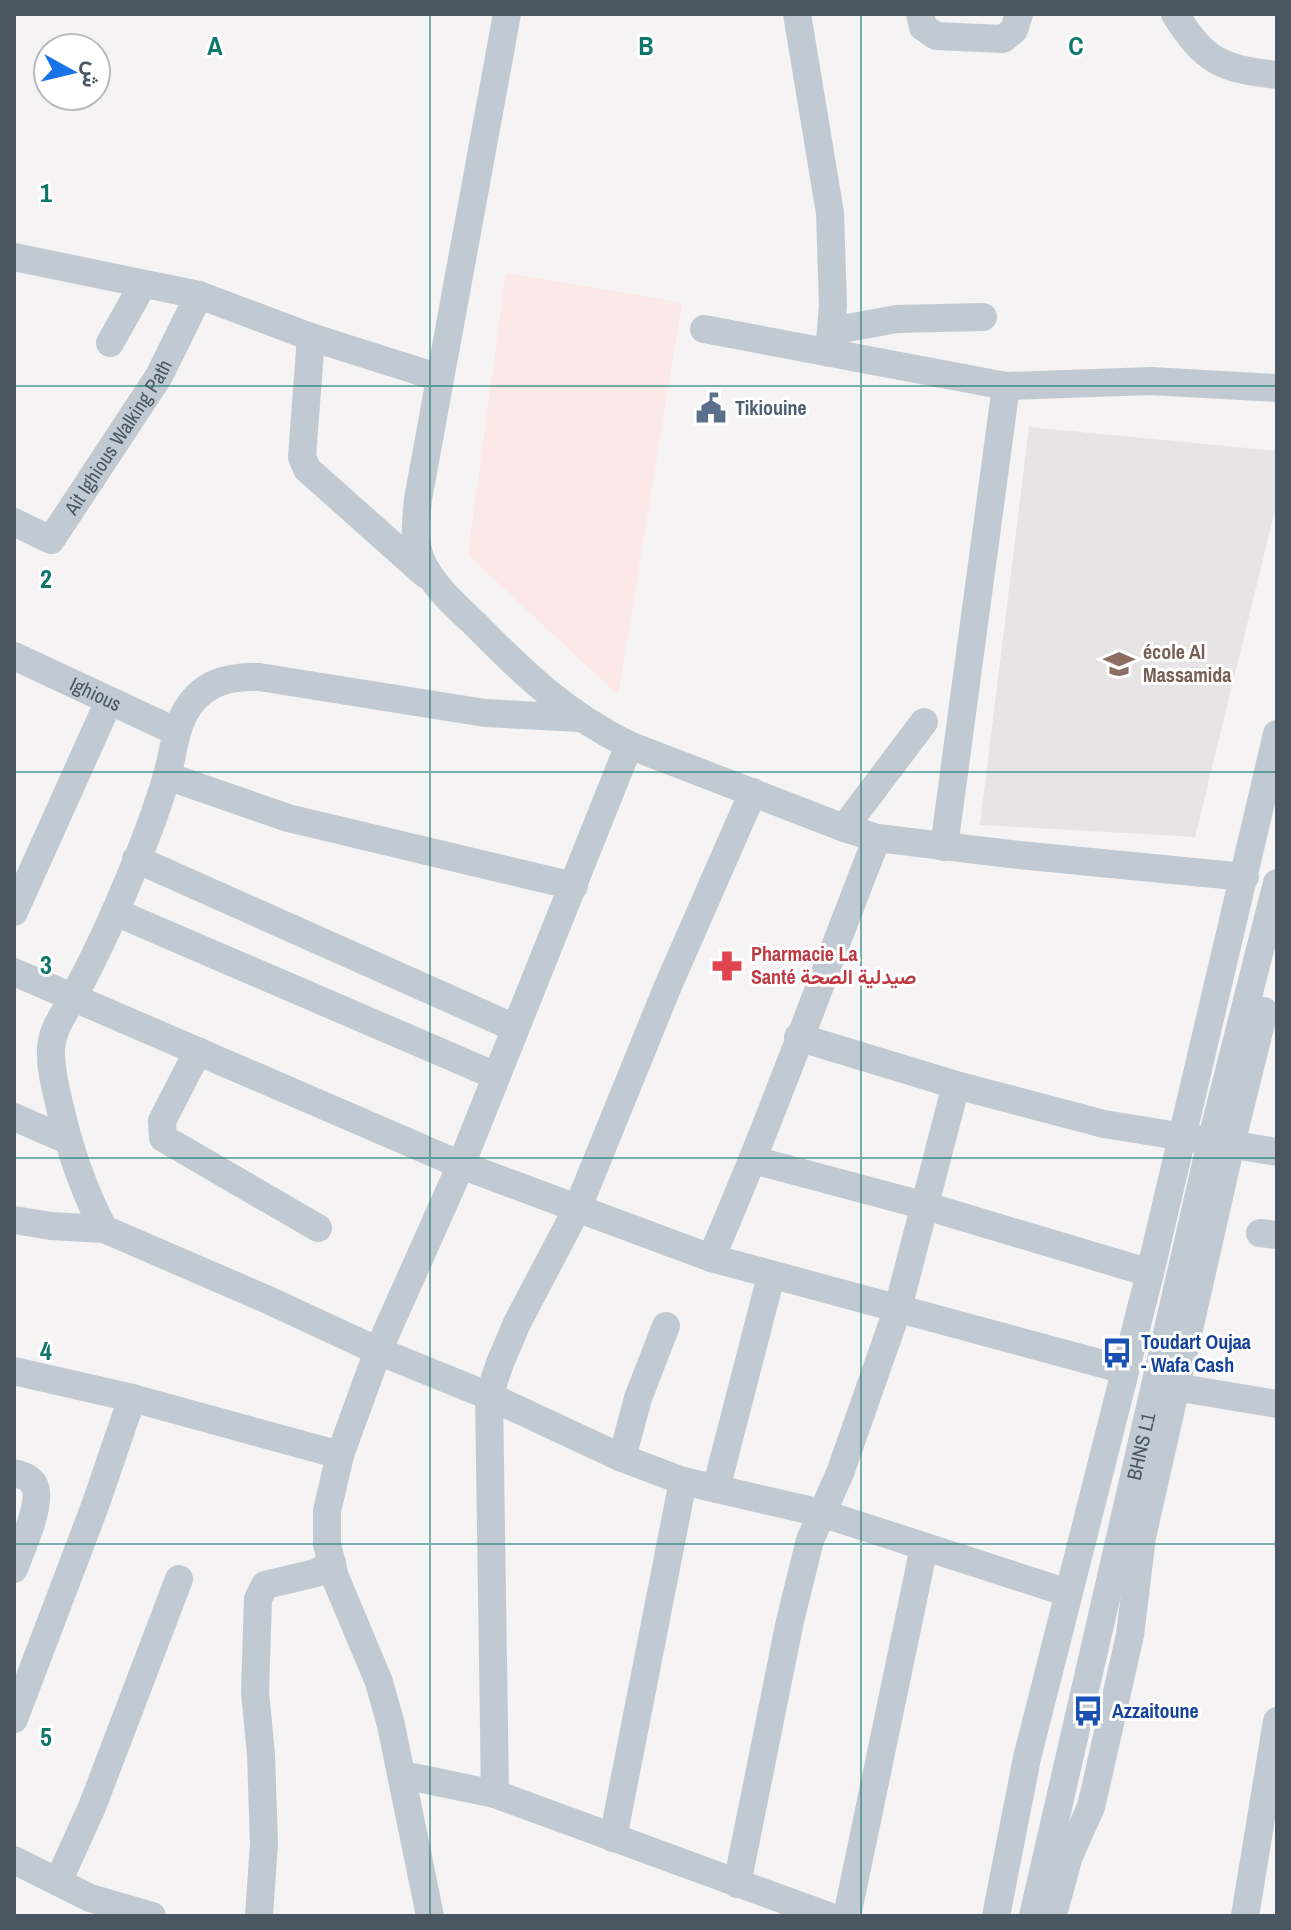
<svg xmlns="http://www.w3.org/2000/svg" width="1291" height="1930" font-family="'Archivo Narrow',Vazirmatn,sans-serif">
  <rect width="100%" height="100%" fill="#f5f3f3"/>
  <!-- education -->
  <path fill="#e6e4e5" d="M1029,427L1277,451V502L1195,837L980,825Z"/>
  <!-- medical -->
  <path fill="#fce8e6" d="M506,273L682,303L618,695L468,555Z"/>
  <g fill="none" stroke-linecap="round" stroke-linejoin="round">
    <!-- minor -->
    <g stroke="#c1cad2" stroke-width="28">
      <path d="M507,14L418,499C416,520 413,540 421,560C433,586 455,605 476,625C524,674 566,714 629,745L844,828L877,838L1019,855L1245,877"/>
      <path d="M797,14L830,213L833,306L829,353"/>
      <path d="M920,14L923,27L936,36L1003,39L1014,30L1019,14"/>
      <path d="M1175,14C1205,62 1222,69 1277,75"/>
      <path d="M14,257L199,295L311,337L440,378"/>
      <path d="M704,329L1006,386L1151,381L1277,388"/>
      <path d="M831,331L897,319L983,317"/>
      <path d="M311,337L302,457L307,469L425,574"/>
      <path d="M110,343L143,284"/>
      <path id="s1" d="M14,522L51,540L159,376L199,295"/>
      <path id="s2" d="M14,656L177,732"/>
      <path d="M580,718L485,713L259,677C232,676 206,681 189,706C175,726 174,751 167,775C154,821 134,868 115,912C102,941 88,971 72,999C63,1016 52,1029 51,1049C50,1068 55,1085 59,1103C69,1148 82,1188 104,1229L266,1299L378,1351L489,1396L622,1458L683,1481L821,1513L1068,1593"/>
      <path d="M167,776L288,818L574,886"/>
      <path d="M844,828L924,722"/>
      <path d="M944,847L1006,386"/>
      <path d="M136,859L515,1028"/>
      <path d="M14,912L109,701"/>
      <path d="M115,912L496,1076"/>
      <path d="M14,972L461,1165L711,1258C771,1120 822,978 877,838"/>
      <path d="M798,1037L956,1085L1104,1124L1277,1152"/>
      <path d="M198,1051L162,1121L163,1138L318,1228"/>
      <path d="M14,1117L67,1140"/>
      <path d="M754,1160L926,1206L1150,1273"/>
      <path d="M14,1220L51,1226L104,1229"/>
      <path d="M1260,1233L1277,1235"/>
      <path d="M711,1258L1125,1370"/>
      <path d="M14,1371L132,1398L340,1455"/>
      <path d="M1175,1387L1277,1404"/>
      <path d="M622,1458L638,1398L666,1326"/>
      <path d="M14,1473C22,1475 32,1478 35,1487C42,1504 21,1550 14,1569"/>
      <path d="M716,1489L771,1276"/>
      <path d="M14,1719L95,1506L132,1398"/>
      <path d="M403,1775L495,1794L828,1916"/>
      <path d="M495,1794L489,1396L500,1363L517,1323L578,1207L668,986L753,792"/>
      <path d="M613,1838L683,1481"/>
      <path d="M14,1860L90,1898L152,1916"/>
      <path d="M58,1882L92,1807L179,1579"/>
      <path d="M737,1884L790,1621L810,1540L840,1473L898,1308L956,1085"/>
      <path d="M1055,1907L1069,1856L1091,1807L1097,1781L1130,1635L1142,1537L1231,1144L1264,1011"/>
      <path d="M259,1916L264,1843L261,1755L255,1692L258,1599L265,1585L316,1573L332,1563"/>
      <path d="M430,1916L391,1725L379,1682L335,1577L327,1544V1511L340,1455L378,1351L461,1165L629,745"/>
      <path d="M847,1916L924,1547"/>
      <path d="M996,1916L1027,1758L1150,1273L1277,734"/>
      <path id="s3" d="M1033,1916L1211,1142L1277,883"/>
      <path d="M1245,1916L1277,1721"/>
    </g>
  </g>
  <!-- grid -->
  <path fill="none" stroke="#0f766e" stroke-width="2" stroke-opacity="0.55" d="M430,14V1916M861,14V1916M14,386H1277M14,772H1277M14,1158H1277M14,1544H1277"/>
  <!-- icons -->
  <defs>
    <g id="civic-bare" transform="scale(2.4)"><path d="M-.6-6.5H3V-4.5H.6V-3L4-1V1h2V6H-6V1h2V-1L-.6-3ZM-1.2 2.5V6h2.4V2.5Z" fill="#5c6f8a" stroke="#fff" stroke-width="2.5" paint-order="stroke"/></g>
    <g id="school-bare" transform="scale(2.4)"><path d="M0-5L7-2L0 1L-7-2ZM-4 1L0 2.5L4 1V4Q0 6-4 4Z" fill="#8d6e63" stroke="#fff" stroke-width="2.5" paint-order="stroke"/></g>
    <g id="pharmacy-bare" transform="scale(2.4)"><path d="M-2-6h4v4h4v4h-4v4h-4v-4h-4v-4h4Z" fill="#e0444e" stroke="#fff" stroke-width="2.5" paint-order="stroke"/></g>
    <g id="bus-bare" transform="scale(2.4)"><path d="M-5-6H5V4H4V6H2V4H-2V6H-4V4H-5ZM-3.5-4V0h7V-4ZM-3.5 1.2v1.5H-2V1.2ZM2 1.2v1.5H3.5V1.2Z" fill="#1a4fb4" stroke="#fff" stroke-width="2.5" paint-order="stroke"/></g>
  </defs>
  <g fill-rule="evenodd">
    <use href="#civic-bare" x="711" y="408"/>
    <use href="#school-bare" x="1119" y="664"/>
    <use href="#pharmacy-bare" x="727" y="966"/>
    <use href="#bus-bare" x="1117" y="1353"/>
    <use href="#bus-bare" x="1088" y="1711"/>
  </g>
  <g text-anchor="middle" stroke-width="6" stroke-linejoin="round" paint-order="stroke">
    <!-- service labels -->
    <g font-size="20" font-weight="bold" fill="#4e5e75" stroke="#fff" text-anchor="start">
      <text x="735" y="415">Tikiouine</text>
    </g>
    <!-- street labels -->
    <g font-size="20" fill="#4a5661" stroke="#fff">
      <text dy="7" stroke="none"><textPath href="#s1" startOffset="164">Ait Ighious Walking Path</textPath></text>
      <text dy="7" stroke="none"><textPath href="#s2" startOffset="90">Ighious</textPath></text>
      <text dy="7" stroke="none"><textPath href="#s3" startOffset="482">BHNS L1</textPath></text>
    </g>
    <!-- education labels -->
    <g font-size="20" font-weight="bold" fill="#785e54" stroke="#fff" text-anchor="start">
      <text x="1143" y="659">école Al<tspan x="1143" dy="23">Massamida</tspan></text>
    </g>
    <!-- health labels -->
    <g font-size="20" font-weight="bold" fill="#be3a42" stroke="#fff" text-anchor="start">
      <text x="751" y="961">Pharmacie La<tspan x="751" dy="23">Santé صيدلية الصحة</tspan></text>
    </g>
    <!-- transit labels -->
    <g font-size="20" font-weight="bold" fill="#164399" stroke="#fff" text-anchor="start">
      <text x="1141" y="1349">Toudart Oujaa<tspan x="1141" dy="23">- Wafa Cash</tspan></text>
      <text x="1112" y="1718">Azzaitoune</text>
    </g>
  </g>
  <g font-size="26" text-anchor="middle" font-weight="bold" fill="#0f766e" stroke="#fff" stroke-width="6" stroke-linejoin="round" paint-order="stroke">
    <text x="215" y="55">A</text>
    <text x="646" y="55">B</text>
    <text x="1076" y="55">C</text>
    <text x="46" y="202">1</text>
    <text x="46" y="588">2</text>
    <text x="46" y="974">3</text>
    <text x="46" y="1360">4</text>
    <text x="46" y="1746">5</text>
  </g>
  <!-- border -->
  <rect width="1291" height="1930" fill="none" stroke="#4a5661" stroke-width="32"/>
  <!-- north arrow -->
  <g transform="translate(72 72) rotate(98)"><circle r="38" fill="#ffffff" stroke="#b7bbc0" stroke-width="2"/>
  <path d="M0-6L14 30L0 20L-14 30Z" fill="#1a73e8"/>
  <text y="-12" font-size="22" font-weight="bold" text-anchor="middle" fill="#4a5661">ش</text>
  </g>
</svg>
